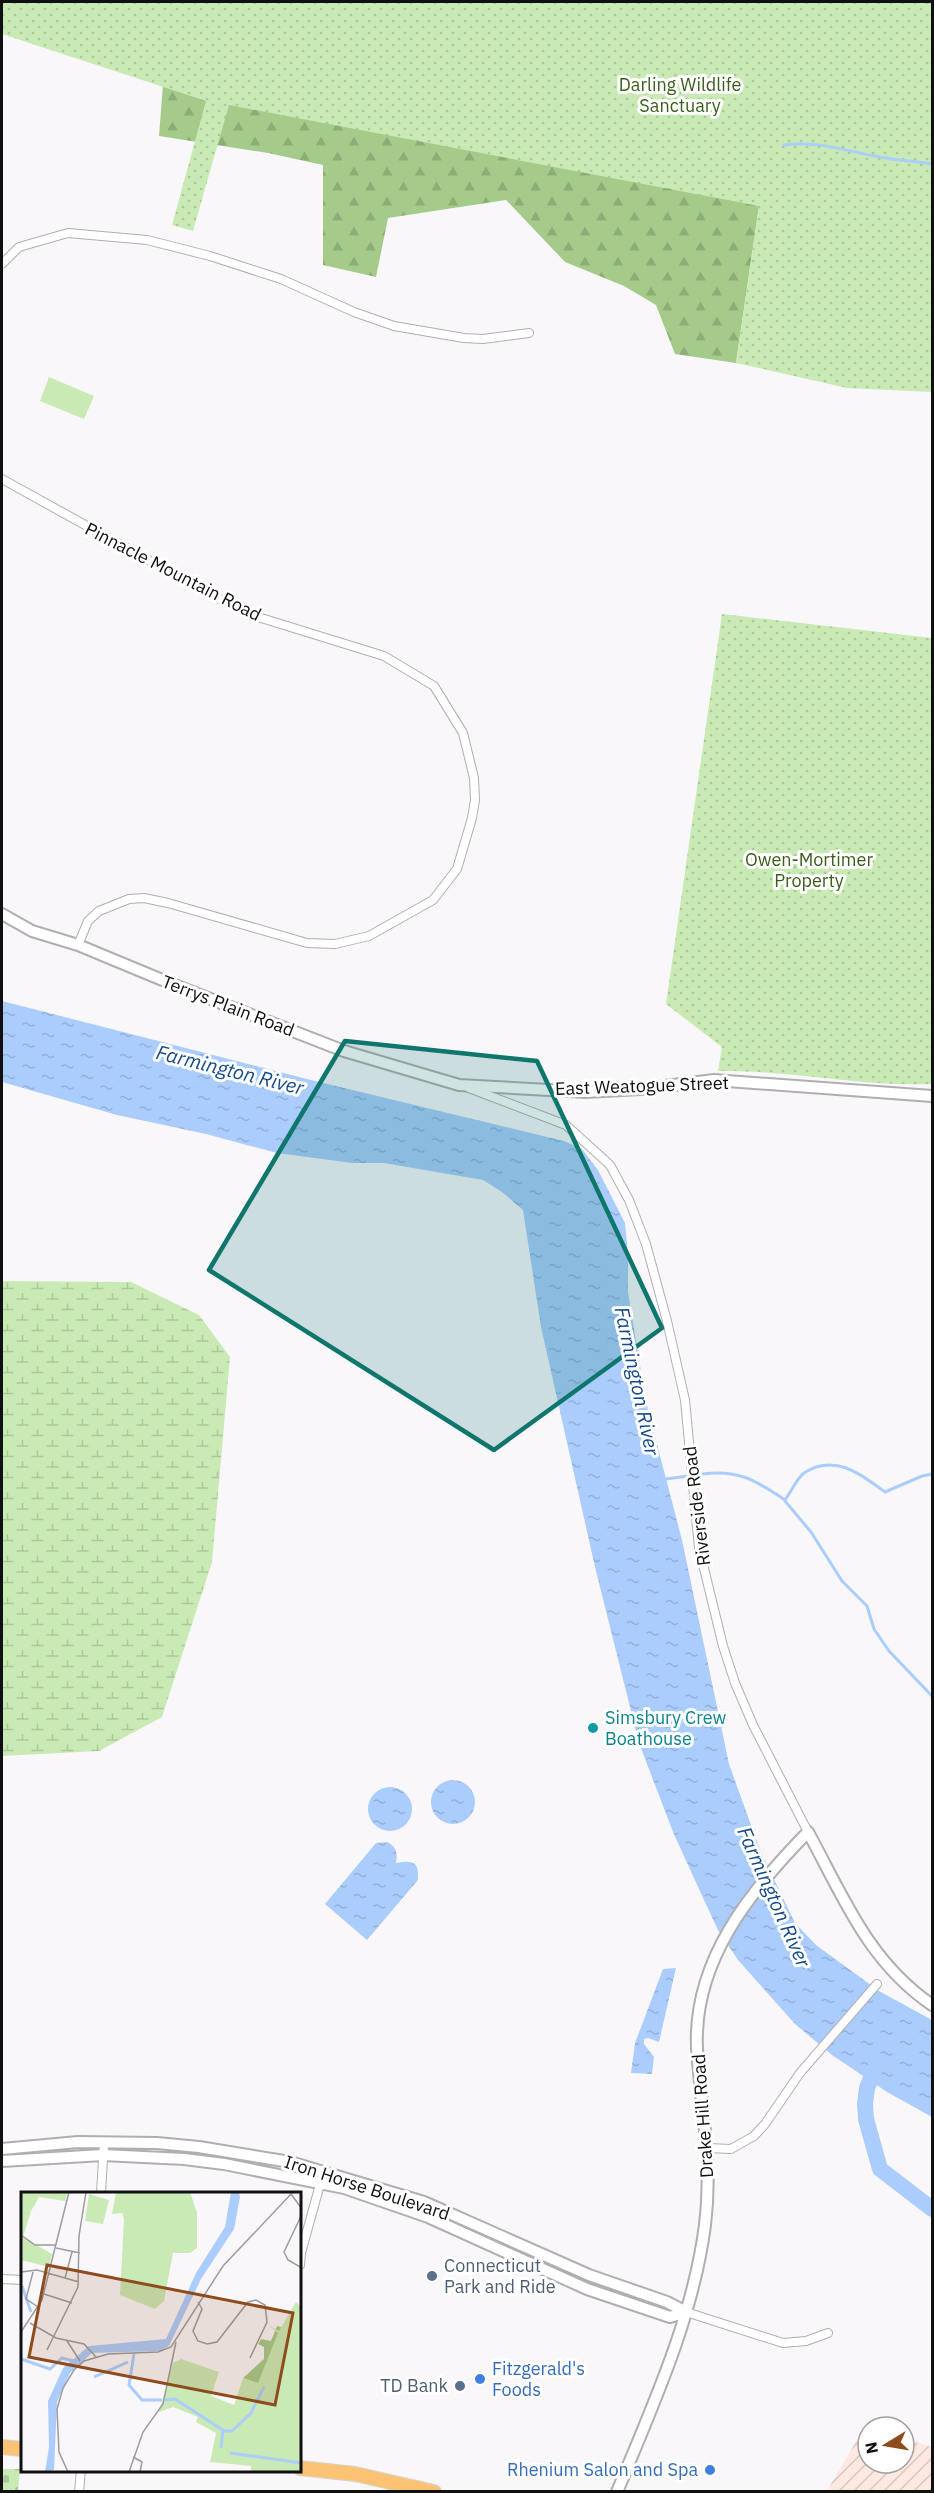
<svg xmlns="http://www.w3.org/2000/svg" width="934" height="2493" font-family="'IBM Plex Sans',sans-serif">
  <defs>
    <pattern id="industrial-furrows" width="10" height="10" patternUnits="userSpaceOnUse" patternTransform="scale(1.5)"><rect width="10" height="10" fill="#fde9e1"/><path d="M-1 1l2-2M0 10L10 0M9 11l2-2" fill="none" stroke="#d8c7c0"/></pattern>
    <pattern id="forest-firs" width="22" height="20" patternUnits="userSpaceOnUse" patternTransform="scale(1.5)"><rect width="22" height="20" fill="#a5cb8b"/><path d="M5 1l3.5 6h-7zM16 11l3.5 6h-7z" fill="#8dad77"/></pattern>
    <pattern id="wetland-marsh" width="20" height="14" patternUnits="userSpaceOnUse" patternTransform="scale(1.5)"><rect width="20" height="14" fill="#c9eab4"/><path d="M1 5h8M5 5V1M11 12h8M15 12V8" fill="none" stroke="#acc89a"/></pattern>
    <pattern id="cemetery-stones" width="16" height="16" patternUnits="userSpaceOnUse" patternTransform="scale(1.5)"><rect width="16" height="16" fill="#c9eab4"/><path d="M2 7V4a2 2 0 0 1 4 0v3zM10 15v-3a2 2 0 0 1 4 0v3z" fill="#acc89a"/></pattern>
    <pattern id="park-dots" width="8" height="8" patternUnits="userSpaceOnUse" patternTransform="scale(1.5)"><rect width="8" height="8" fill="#c9eab4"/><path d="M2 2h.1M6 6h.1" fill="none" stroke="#acc89a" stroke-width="1.8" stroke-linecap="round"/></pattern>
    <pattern id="water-ripples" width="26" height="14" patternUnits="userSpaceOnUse" patternTransform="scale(1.5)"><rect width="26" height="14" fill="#abcdfd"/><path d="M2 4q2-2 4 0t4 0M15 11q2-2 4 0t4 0" fill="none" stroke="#92afd8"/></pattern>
  </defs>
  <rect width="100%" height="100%" fill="#faf7fb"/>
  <!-- industrial -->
  <path fill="url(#industrial-furrows)" d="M865,2426L868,2427V2463H904V2438L932,2447V2491H827Z"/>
  <!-- forest -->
  <path fill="url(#forest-firs)" d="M165,59L759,206L736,363L675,354L656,305L624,286L565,262L506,200L388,218L376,277L323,265V165L268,153L159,136Z"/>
  <!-- wetland -->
  <path fill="url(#wetland-marsh)" d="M2,1281L131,1282L199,1315L230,1357L212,1562L162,1717L99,1751L2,1756Z"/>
  <!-- cemetery -->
  <path fill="url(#cemetery-stones)" d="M2,2469H20L18,2491H2Z"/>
  <!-- park -->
  <path fill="url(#park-dots)" d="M2,2H932V392L847,388L736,363L759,206L229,105L193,231L172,225L206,101L2,34Z
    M722,614L932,638V1084C861,1087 790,1070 718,1071L722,1047L666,1004Z"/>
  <!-- pitch -->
  <path fill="#c9eab4" d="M49,377L94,396L84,419L40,401Z"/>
  <!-- water -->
  <path fill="url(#water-ripples)" d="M2,1001L315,1081L564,1141L582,1149L598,1170L625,1223L628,1253V1292L646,1402L682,1540L729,1764L760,1850L795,1923L816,1945L879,1991L932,2020V2117L887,2092L832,2055L795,2024L738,1960L718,1930L704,1900L673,1832L639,1743L595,1567L541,1327L523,1210L502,1192L483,1180L384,1163H352L277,1153L206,1134L117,1115L2,1082Z
    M431 1802a22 22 0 1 1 44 0a22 22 0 1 1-44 0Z
    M368 1809a22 22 0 1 1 44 0a22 22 0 1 1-44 0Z
    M387,1842C396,1846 398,1853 396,1863C413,1860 419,1861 418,1880L367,1940L325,1904L376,1843Z
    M676,1968L659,2042L648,2038L644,2039V2044L654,2057L652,2074L631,2073L635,2043L663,1969Z"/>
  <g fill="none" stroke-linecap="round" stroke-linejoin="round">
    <!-- stream -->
    <path stroke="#abcdfd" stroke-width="3" d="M784,145C821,140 851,153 886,158C902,161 917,161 932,164
      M703,1474C738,1469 757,1481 785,1500C791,1492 797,1478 804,1473C834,1453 861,1474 885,1492L922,1476L932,1474
      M666,1479L688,1476
      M785,1501L811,1532L842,1581L867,1606L874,1629L889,1651L932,1696"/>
    <!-- river -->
    <path stroke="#abcdfd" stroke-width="16" d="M878,2061L867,2088L865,2104L866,2119L880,2169L932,2209"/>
    <!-- street casing -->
    <g stroke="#b1aeb1" stroke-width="10">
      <path id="street" d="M2,264L19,247L68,233L147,240L210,256L281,279L354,312L394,326L464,338L483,339L529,333
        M2,479L217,598L258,617L384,656L434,686L463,733L474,778L475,800L472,818L457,869L433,900L369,936L335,944L307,943L168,903L144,898L129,899L99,911L88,921L78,945
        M469,1088L566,1125L610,1165L629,1200L646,1244L667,1321L685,1400L699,1548L723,1646L735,1683L753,1725L808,1832
        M708,2148L731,2149L754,2136L765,2124L800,2073L877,1984
        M101,2193L104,2143
        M300,2265L301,2253L324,2170
        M2,2279L22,2280
        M686,2312L783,2343L806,2341L828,2333
        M79,2492L81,2470"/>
    </g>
    <!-- secondary casing -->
    <g stroke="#b1aeb1" stroke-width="14">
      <path id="secondary" d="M2,914L32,931L78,945L172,984L344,1051L459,1085L585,1092L641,1089L714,1080L932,1096
        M2,2149L78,2142L157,2143L199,2147L290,2162L424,2202L589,2275L667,2302L686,2312
        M2,2161L103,2155L184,2159L224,2164L344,2188L428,2217L587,2289L670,2317L686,2312
        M617,2492C653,2405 693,2318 705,2225C713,2161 701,2110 697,2048C693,1961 750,1891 808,1832C844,1898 868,1961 932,2005"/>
    </g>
    <!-- highway casing -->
    <g stroke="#d4d4d4" stroke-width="16">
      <path id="highway" d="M2,2447L22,2449
        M300,2468L355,2474L434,2492"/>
    </g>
    <!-- street -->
    <use href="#street" stroke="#fff" stroke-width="8"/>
    <!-- secondary -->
    <use href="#secondary" stroke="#fff" stroke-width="10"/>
    <!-- highway -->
    <use href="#highway" stroke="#fdc375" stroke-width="14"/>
  </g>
  <!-- marked area -->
  <path fill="#0f766e" fill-opacity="0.2" stroke="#0f766e" stroke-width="4.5" stroke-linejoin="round" d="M345,1041L537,1061L662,1328L494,1450L209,1270Z"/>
  <!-- markers -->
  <circle fill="#0f9aa8" stroke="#fff" stroke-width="2" cx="593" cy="1728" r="6"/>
  <g fill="#5c6f8a" stroke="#fff" stroke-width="2">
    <circle cx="432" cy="2276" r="6"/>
    <circle cx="460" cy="2386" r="6"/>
  </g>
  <g fill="#3f7fe0" stroke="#fff" stroke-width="2">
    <circle cx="480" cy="2379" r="6"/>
    <circle cx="710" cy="2470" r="6"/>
  </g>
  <g text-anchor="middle" stroke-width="6" stroke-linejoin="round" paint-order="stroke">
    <!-- park labels -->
    <g font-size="18" fill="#3a5d1c" stroke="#fff">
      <text x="680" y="91">Darling Wildlife<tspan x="680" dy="21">Sanctuary</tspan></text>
      <text x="809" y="866">Owen-Mortimer<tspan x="809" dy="21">Property</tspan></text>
    </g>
    <!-- street labels -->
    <g font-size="18" fill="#111011" stroke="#fff">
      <text transform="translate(173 572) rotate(27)" y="6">Pinnacle Mountain Road</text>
      <text transform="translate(228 1006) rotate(21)" y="6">Terrys Plain Road</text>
      <text transform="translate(642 1086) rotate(-2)" y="6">East Weatogue Street</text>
      <text transform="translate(697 1506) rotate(-97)" y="6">Riverside Road</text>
      <text transform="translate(703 2116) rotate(-94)" y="6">Drake Hill Road</text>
      <text transform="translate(367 2188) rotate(18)" y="6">Iron Horse Boulevard</text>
    </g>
    <!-- culture labels -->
    <g font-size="18" fill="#0d838f" stroke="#fff" text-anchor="start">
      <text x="605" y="1724">Simsbury Crew<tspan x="605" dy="21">Boathouse</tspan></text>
    </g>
    <!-- service labels -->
    <g font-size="18" fill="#4e5e75" stroke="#fff" text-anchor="start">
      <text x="444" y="2272">Connecticut<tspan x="444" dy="21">Park and Ride</tspan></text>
      <text x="448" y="2392" text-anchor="end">TD Bank</text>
    </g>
    <!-- shop labels -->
    <g font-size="18" fill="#366cbe" stroke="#fff" text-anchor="start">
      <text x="492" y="2375">Fitzgerald's<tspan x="492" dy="21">Foods</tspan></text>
      <text x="698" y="2476" text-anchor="end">Rhenium Salon and Spa</text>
    </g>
    <!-- water labels -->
    <g font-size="20" font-style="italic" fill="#15498d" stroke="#fff">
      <text transform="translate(230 1070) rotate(14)" y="7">Farmington River</text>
      <text transform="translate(637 1381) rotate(78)" y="7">Farmington River</text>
      <text transform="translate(774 1897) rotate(66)" y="7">Farmington River</text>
    </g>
  </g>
  <!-- overview -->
  <g transform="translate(21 2192)">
    <rect width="280" height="280" fill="#faf7fb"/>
    <path d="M256,134L263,136L255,198L222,186L243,167V155L237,152L240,147L250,149Z" fill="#a5cb8b"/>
    <path d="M95,0H169L176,21V56L169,61H152L143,109L134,117L99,103L103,27L101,21L91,22Z" fill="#c9eab4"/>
    <path d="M0,16L10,19L2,45L31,62L28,75L0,68Z" fill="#c9eab4"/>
    <path d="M0,0H46L44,9L18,5L10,19L0,16ZM68,2L88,8L82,32L64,29ZM275,110L280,115V280H230V274L189,270L195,241L175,230L177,225L152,215L138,220L152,171L160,167L198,180L190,204L213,213L222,186L237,191L257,141L247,133L258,139Z" fill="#c9eab4"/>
    <path d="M4,0L16,2L14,13L5,10L10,17L5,13L0,15V2L4,7Z" fill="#c9eab4"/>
    <path d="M210,0H218L219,5L213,37L180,87L148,154L139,159L71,161L49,181L36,210L33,278L24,280L28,255L27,209L42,176L68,154L145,147L175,81L204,35Z" fill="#abcdfd"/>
    <path fill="none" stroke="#abcdfd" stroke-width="3" d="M1,94L10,120M113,162L108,193L121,208H141M0,167L29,177L41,166L53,169M73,185L107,170M144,208L154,207L202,238L200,256M202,239H211L230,221L243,195M209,261L281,271"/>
    <path fill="none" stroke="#9d9b9d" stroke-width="1.5" d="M270,2L281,17M281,22L263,60L267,68L281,76M0,43L14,53H34M35,56L59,61M0,80L16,78L58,90M12,80L5,107L17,115M44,86L51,60M23,102L51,111M177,110L181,117L172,139L177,149L186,152L196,150L227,110L235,108L244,113L246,130L229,166M9,131L35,146L63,152L75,165M0,140L21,108L48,0M46,149L59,169M26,158L57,95L58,44L65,0M112,265L121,270L119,280M47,280L38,260L36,217L42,196L53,178L63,169L87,162L137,160L150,155L202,74L272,0M108,280L122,240L142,212L155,150"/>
    <path fill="#8e4b1d" fill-opacity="0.15" stroke="#8e4b1d" stroke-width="3" d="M26,73L272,121L254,213L8,165Z"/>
    <rect width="280" height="280" fill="none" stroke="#111011" stroke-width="3"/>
  </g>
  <!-- border -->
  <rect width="934" height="2493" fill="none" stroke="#111011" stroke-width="6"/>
  <!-- north arrow -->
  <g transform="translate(886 2445) rotate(259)"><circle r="28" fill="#ffffff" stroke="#a09fa0" stroke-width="1.5"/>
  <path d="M0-4.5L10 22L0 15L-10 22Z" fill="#8e4b1d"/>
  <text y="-9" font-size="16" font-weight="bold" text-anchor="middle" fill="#111011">N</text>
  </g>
</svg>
